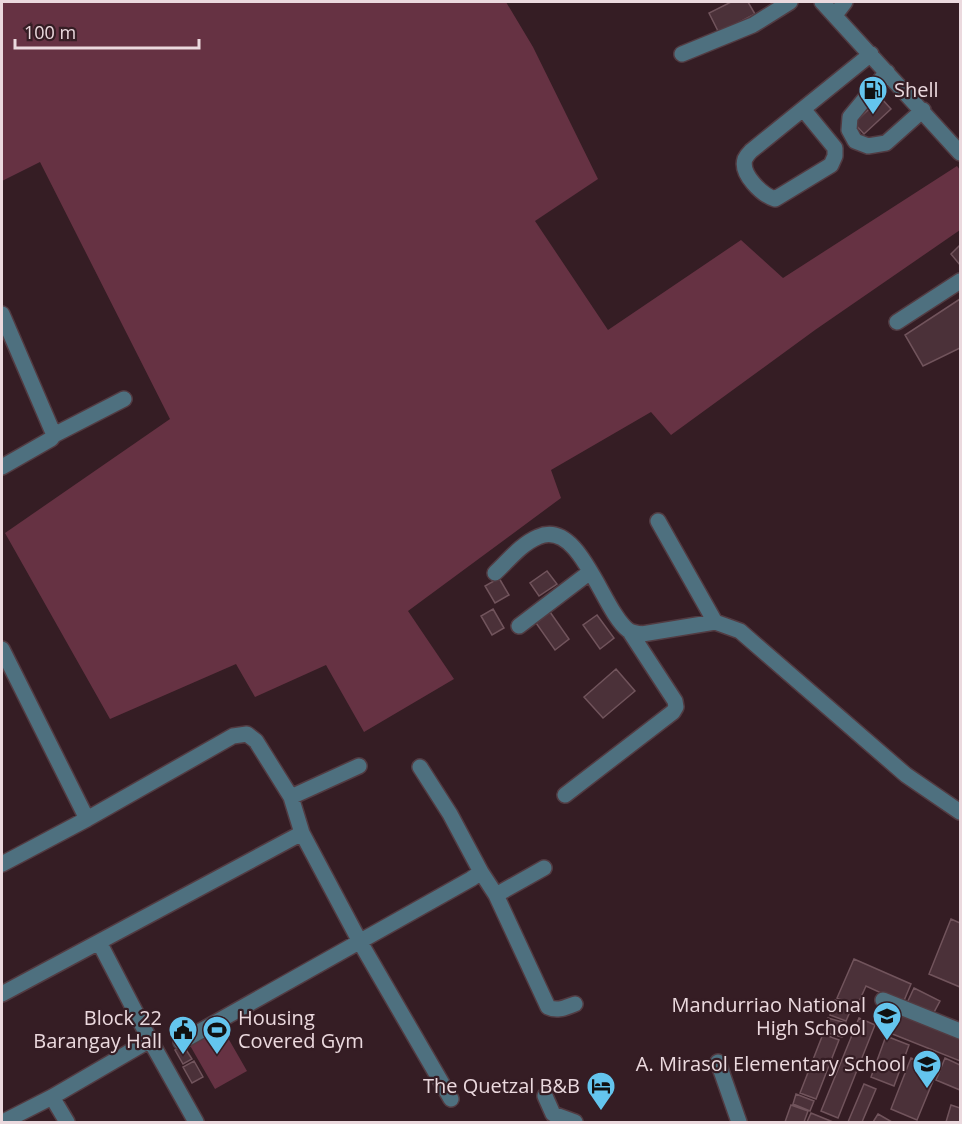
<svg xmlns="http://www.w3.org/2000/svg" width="962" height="1124" font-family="'Open Sans',sans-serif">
  <rect width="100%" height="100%" fill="#351d24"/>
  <!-- green -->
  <path fill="#663243" d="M2,2H506L533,47L598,179L535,221L608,330L741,240L783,278L957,166L960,170V230L815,330L671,435L651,412L551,470L561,498L408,611L454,679L364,732L326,665L255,697L236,664L110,719L5,533L170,419L40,162L2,181Z
    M220,1024L247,1071L215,1089L188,1042Z"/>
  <!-- building -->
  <path fill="#4b3139" stroke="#71545c" stroke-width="1.5" d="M731,2H748L755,14L719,33L709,13Z
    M881,98L891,109L864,134L854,123Z
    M960,245V265L951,254Z
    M960,299V348L923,366L905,335Z
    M547,571L557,584L539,596L530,583Z
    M499,578L509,595L495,603L485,586Z
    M493,609L504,628L492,635L481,616Z
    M550,612L569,639L555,650L536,623Z
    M597,615L614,638L600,649L583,625Z
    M616,669L635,691L603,718L584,697Z
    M951,919L960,923V987L929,974Z
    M854,959L911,984L903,1003L866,986L857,1006L837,998Z
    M914,988L940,1001L932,1016L907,1003Z
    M835,1000L852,1007L846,1021L830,1015Z
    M894,1009L960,1036V1061L885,1031Z
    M828,1018L846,1023L842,1037L824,1032Z
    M859,1018L875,1025L838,1118L821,1111Z
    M823,1034L839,1040L816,1099L800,1093Z
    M886,1036L909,1045L894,1086L871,1077Z
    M183,1045L192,1059L183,1064L175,1050Z
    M911,1058L938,1069L917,1120L891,1109Z
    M945,1058L960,1065V1090L936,1080Z
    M194,1061L203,1077L192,1083L183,1067Z
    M864,1084L876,1089L862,1122H848Z
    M796,1094L814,1101L810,1111L793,1104Z
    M791,1105L808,1111L804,1122H785Z
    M951,1105L960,1108V1122H946Z
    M811,1113L833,1122H807Z
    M878,1114L892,1122H873Z"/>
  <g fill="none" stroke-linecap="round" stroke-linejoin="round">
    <!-- minor casing -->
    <g stroke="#523b42" stroke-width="18">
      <path id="minor" d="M822,2L960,153
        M835,15L845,2
        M682,54L753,25L790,2
        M887,72L850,117L849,130L855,141L868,146L886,143L923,110
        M803,109L835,148V156L831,165L775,199C762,195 740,174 745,159C746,157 750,152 751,151L871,54
        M2,314L54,435L51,439L2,467
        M897,322L960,281
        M54,435L124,399
        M658,521L715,622
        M495,573C508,561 521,544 538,537C580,518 602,610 628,630C632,633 637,633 642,634L715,622L740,631L906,775L960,812
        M519,626L590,572
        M2,649L87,819
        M420,767L450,814L481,872
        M565,795L673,712L676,707L675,701L630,632
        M291,797L359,766
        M2,864L87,819L233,736L247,734L256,741L291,797L302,833L360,942L451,1099
        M496,895L544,868
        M99,942L150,1040L196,1122
        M2,994L302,833
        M883,1000L960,1031
        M181,1042L471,879L481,872L496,895L548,1007C558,1012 566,1007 575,1004
        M718,1062L739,1122
        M545,1096L553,1114L575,1122
        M52,1097L67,1122
        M3,1122L52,1097L150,1040"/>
    </g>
    <!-- minor -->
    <use href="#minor" stroke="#4e707f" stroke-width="15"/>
  </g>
  <!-- icons -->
  <defs>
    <g id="fuel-pin" transform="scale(1.5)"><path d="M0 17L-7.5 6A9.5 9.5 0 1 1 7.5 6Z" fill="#64c5ee" stroke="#351d24"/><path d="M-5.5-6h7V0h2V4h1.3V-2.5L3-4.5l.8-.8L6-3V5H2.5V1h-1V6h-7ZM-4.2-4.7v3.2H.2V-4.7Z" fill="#111"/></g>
    <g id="school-pin" transform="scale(1.5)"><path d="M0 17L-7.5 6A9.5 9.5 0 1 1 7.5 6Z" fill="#64c5ee" stroke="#351d24"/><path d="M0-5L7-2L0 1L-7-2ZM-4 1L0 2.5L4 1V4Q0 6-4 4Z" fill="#111"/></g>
    <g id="civic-pin" transform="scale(1.5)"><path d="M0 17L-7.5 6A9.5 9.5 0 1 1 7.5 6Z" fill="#64c5ee" stroke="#351d24"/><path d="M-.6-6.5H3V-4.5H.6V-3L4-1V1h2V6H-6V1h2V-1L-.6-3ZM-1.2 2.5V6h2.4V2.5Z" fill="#111"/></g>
    <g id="stadium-pin" transform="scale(1.5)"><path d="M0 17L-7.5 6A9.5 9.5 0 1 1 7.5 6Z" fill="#64c5ee" stroke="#351d24"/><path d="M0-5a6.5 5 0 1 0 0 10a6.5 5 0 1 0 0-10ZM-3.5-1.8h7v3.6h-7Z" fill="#111"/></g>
    <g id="hotel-pin" transform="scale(1.5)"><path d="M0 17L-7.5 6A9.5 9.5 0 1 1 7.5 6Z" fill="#64c5ee" stroke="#351d24"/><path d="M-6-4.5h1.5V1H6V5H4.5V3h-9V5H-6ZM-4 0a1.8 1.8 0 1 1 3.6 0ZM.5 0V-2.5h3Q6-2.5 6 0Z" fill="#111"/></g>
  </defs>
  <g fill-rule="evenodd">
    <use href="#fuel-pin" x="873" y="90"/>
    <use href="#school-pin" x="887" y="1016"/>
    <use href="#civic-pin" x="183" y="1030"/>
    <use href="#stadium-pin" x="217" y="1030"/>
    <use href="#school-pin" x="927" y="1064"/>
    <use href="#hotel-pin" x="601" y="1086"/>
  </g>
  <g text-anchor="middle" stroke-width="4.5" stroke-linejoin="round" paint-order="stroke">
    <!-- poi labels -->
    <g font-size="20" fill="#ebd9de" stroke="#351d24" text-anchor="end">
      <text x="894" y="97" text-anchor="start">Shell</text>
      <text x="866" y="1012">Mandurriao National<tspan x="866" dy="23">High School</tspan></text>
      <text x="162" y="1025">Block 22<tspan x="162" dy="23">Barangay Hall</tspan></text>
      <text x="238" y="1025" text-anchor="start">Housing<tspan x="238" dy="23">Covered Gym</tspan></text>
      <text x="906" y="1071">A. Mirasol Elementary School</text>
      <text x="580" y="1093">The Quetzal B&amp;B</text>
    </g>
  </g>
  <!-- border -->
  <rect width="962" height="1124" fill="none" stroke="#ebd9de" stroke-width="6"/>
  <!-- scale -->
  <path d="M15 39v9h184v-9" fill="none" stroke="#ebd9de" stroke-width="3"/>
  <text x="24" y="39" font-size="18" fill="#ebd9de" stroke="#351d24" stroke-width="4.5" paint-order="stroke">100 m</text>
</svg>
